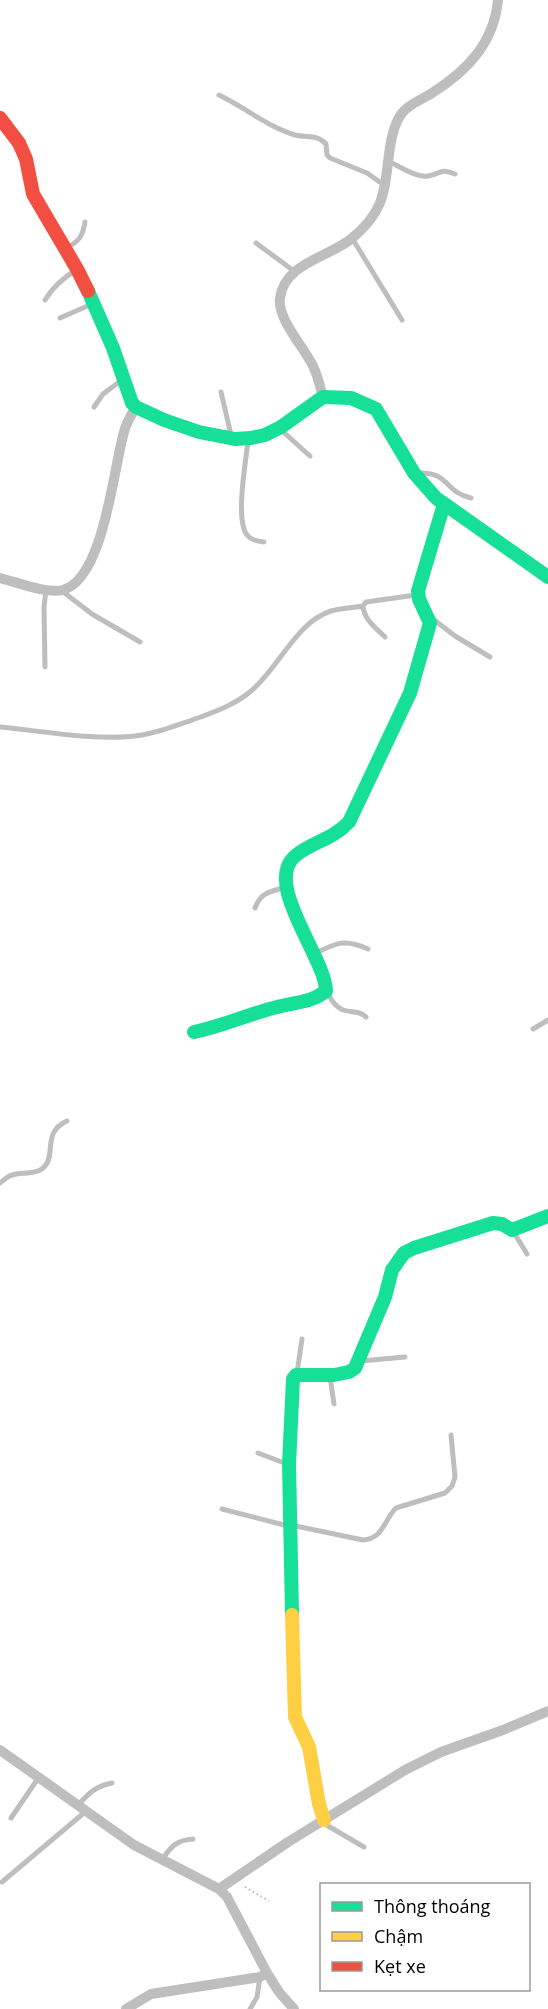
<svg xmlns="http://www.w3.org/2000/svg" width="548" height="2009" font-family="'Open Sans',sans-serif">
  <rect width="100%" height="100%" fill="#fff"/>
  <g fill="none" stroke-linecap="round" stroke-linejoin="round">
    <!-- path -->
    <path stroke="#b9b9b9" stroke-width="2" stroke-dasharray="1.5 3" stroke-linecap="butt" d="M245,1887L269,1901"/>
    <!-- lane -->
    <path stroke="#bebebe" stroke-width="5" d="M219,95C244,107 268,127 295,135C307,138 317,134 326,144L327,155L330,158L367,173L384,185
      M388,161C399,166 416,178 428,176C441,175 438,167 455,174
      M352,238L402,320
      M256,243L294,271
      M67,248C79,241 83,236 85,222
      M45,300C53,287 63,278 76,270
      M60,318L92,304
      M221,392L231,435
      M94,407L103,394L122,380
      M280,429L310,456
      M248,441C246,461 235,520 247,535C251,540 257,541 264,542
      M419,473C450,472 444,492 471,498
      M62,591L92,614L140,642
      M433,619L455,636L490,657
      M385,637C376,628 364,620 363,606L366,602L416,595
      M45,667L44,607L46,590
      M0,727C43,731 99,742 142,735C161,732 180,724 198,718C217,711 236,704 251,691C279,668 296,622 331,611C341,608 352,608 363,606
      M255,908C261,892 270,892 286,887
      M314,954C336,943 344,938 368,949
      M327,992C331,999 335,1007 343,1010C352,1013 359,1010 366,1017
      M533,1029L548,1020
      M0,1183C4,1180 8,1176 12,1175C22,1172 38,1175 45,1166C56,1154 42,1132 67,1121
      M513,1231L527,1254
      M361,1361L405,1357
      M297,1373L302,1339
      M330,1377L334,1404
      M258,1453L287,1464
      M222,1509L288,1526
      M291,1525L363,1540C383,1539 384,1520 396,1508L445,1493L452,1486L455,1477L451,1435
      M78,1805C89,1793 96,1786 112,1783
      M11,1818L39,1777
      M323,1823L364,1847
      M162,1860C171,1846 177,1840 193,1839
      M2,1882L85,1812
      M250,2009L257,1997L260,1977"/>
    <!-- street -->
    <path stroke="#bebebe" stroke-width="10" d="M323,397C320,387 318,376 313,366C304,347 277,319 280,298C285,263 327,258 351,239C387,210 384,189 390,147C392,135 395,122 402,113C409,104 423,99 432,93C467,71 494,43 498,0
      M0,578C17,582 46,594 63,590C104,578 113,470 124,432C126,423 131,415 136,407
      M0,1750L134,1845L219,1889L227,1897L267,1973L279,1992L294,2009
      M219,1889L288,1842L405,1770L441,1752L503,1730L548,1711
      M126,2009L151,1994L260,1977L267,1973"/>
    <!-- fast -->
    <path stroke="#16e098" stroke-width="14" d="M88,291L113,348L132,403L136,407L164,420L199,432L235,439L251,438L265,435L281,427L323,397L351,398L376,409L414,473L436,498L548,577
      M194,1032C223,1026 249,1014 277,1007C294,1002 311,1003 326,991C326,959 264,885 294,857C309,843 332,840 349,822L410,693L430,623L419,599L418,591L444,504
      M292,1615L289,1464L293,1379L296,1375H334L349,1372L355,1368L385,1297L392,1270L404,1253L414,1248L493,1223L502,1224L512,1230L548,1216"/>
    <!-- slow -->
    <path stroke="#ffcf43" stroke-width="14" d="M292,1615L295,1717L309,1747L319,1804L324,1820"/>
    <!-- jam -->
    <path stroke="#f24e42" stroke-width="14" d="M0,118L19,143L26,159L33,194L77,269L88,291"/>
  </g>
  <!-- legend -->
  <rect x="320" y="1883" width="210" height="108" fill="#ffffff" stroke="#999999" stroke-width="1.5"/>
  <rect x="332" y="1902" width="30" height="9" fill="#16e098" stroke="#999999" stroke-width="1.5"/>
  <text x="374" y="1913" font-size="18" fill="#000000">Thông thoáng</text>
  <rect x="332" y="1932" width="30" height="9" fill="#ffcf43" stroke="#999999" stroke-width="1.5"/>
  <text x="374" y="1943" font-size="18" fill="#000000">Chậm</text>
  <rect x="332" y="1962" width="30" height="9" fill="#f24e42" stroke="#999999" stroke-width="1.5"/>
  <text x="374" y="1973" font-size="18" fill="#000000">Kẹt xe</text>
</svg>
